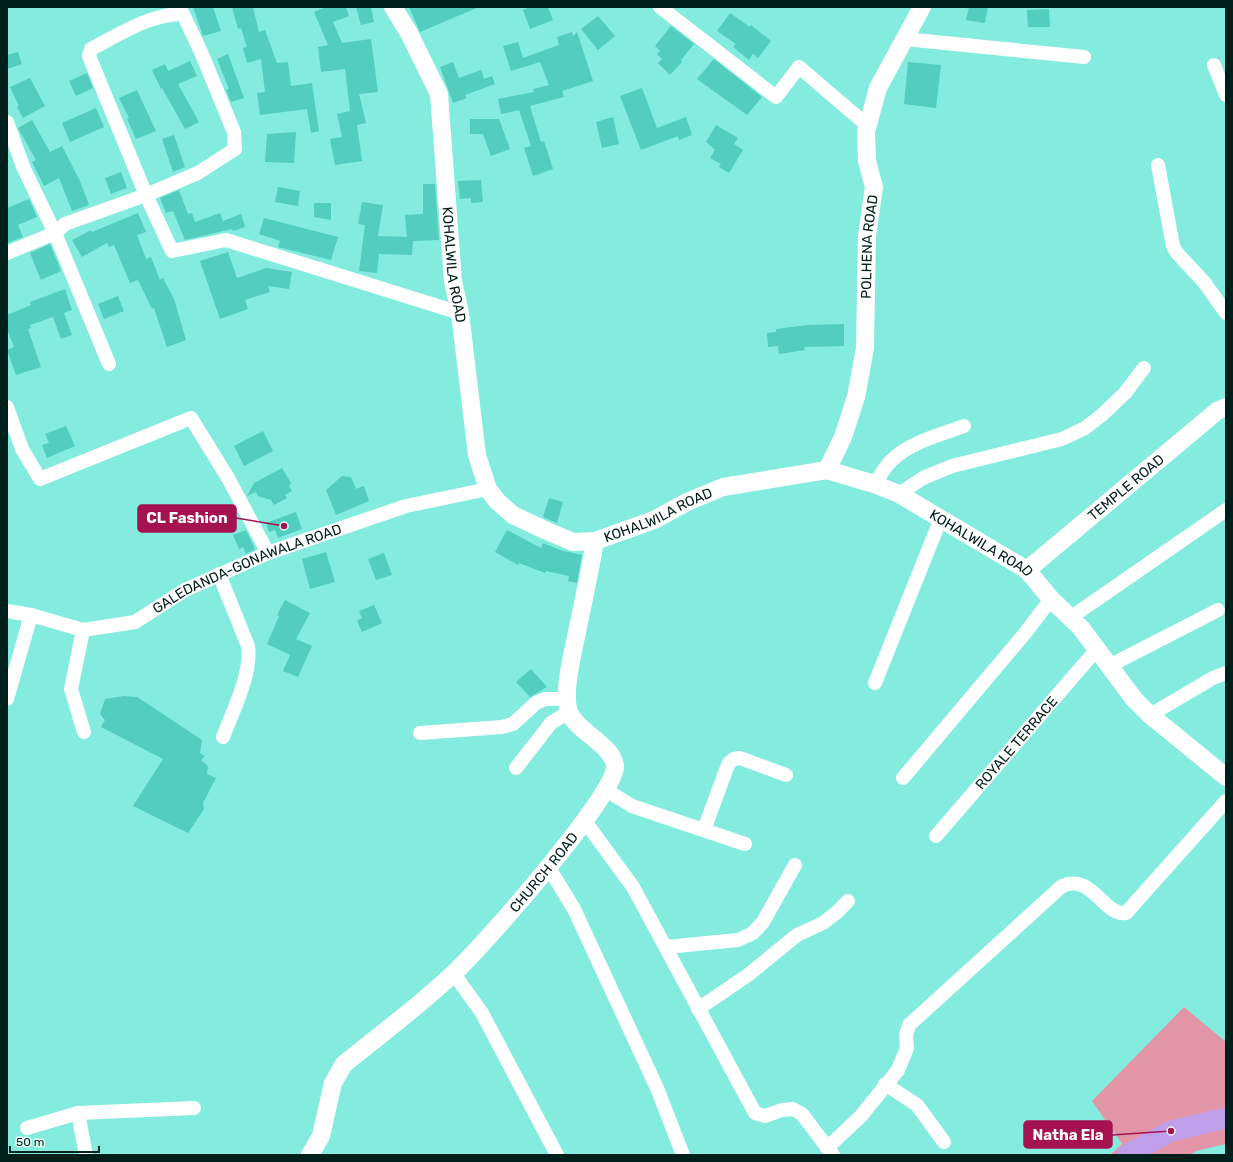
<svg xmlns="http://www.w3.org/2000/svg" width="1233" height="1162" font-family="Rubik,sans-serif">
  <rect width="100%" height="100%" fill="#83ecde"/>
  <!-- green -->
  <path fill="#e395a8" d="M1184,1007L1226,1042V1144L1196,1151L1190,1155H1110L1122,1144L1092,1101Z"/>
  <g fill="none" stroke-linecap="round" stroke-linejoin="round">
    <!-- river -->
    <path stroke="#c09fea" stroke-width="21" d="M1127,1155L1171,1131L1226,1118"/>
  </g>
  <!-- building -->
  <path fill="#52cdbe" d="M193,7H213L221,31L203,36Z
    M232,7H253L259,32L265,30L277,63L288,62L291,86L312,83L319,131L311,133L307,109L260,115L257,93L265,92L261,59L247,63L243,48L247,47L241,28L238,29Z
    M326,7H346L349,16L333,22L342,43L371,39L378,92L359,94L366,123L357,125L362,161L335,165L330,139L342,137L337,114L350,111L345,69L321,72L318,47L328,45L314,12Z
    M356,7H371L374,22L361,25Z
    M409,7H479L420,32Z
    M530,7H548L553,20L530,29L523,10Z
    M969,7H988L985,23L966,20Z
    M1049,9L1050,27H1028L1027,10Z
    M730,13L750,27L751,25L771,41L758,58L753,54L749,60L733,47L736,44L717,31Z
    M598,16L615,36L598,50L581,29Z
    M671,26L694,44L681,60L682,62L670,75L658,63L662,59L657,54L660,51L655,46Z
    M572,32L573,36L577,32L593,81L562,91L564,97L530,106L541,142L544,141L553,169L533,176L524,148L531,146L519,110L501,114L498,99L534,92L533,89L549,85L540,62L511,71L503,46L518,42L523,58L559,45L557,37Z
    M18,52L22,64L7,69V55Z
    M228,54L244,98L231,102L226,90L229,89L217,59Z
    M714,59L762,97L747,115L697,79Z
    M190,61L197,76L178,84L199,122L185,129L162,88L161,89L152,70L165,64L168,71Z
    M453,62L459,78L481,70L484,79L492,76L495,84L465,95L467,98L453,103L440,67Z
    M908,62L941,65L936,108L904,104Z
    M87,73L93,88L76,96L69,81Z
    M30,78L45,106L23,118L17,107L19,106L10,87Z
    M642,88L657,128L686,117L692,135L679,140L678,136L641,150L620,96Z
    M137,90L156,131L136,139L127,119L129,118L119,98Z
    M96,108L104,127L70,142L62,123Z
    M613,117L619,144L602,148L596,122Z
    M470,119H499L510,149L491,156L483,134H470Z
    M32,120L50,152L62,146L80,181L89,205L72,211L59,178L44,186L32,162L36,160L18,128Z
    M716,125L738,138L734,144L743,150L729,173L719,167L721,164L710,158L715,150L706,142Z
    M296,132L294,163L265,162L267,134Z
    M174,135L185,167L173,172L162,139Z
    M121,172L127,188L111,194L105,178Z
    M481,180L483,202L471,203V198L460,199L458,181Z
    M423,184H435L439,240L413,241L412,255L379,254L377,273L359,271L365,225L358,224L362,202L383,205L378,236L407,237L405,215L423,214Z
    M278,187L300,191L298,206L275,202Z
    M179,190L188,214L192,213L195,222L220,213L223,221L241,214L245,227L233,231L232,229L185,240L173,211L166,213L160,198Z
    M29,199L37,217L18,225L23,237L7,243V208Z
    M314,203H331V220L314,217Z
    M138,213L146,232L137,235L146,259L151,257L160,280L163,278L174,299L186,340L167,347L154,308L152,309L138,280L130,283L114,245L109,247L107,243L82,257L72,240L91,230L92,232Z
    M264,218L338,237L331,260L278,247L280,241L259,234Z
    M50,244L61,271L41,280L30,253Z
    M228,252L237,278L266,268L292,272L289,289L268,286L270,292L245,300L248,309L220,319L200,261Z
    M65,289L72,310L64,313L72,335L61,339L53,317L30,325L31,328L28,329L41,367L16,375L7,350L14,347L7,329V315L31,305L30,302Z
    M118,296L124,311L104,319L98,304Z
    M844,324V346L804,347L805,350L779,354L778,346L768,347L767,333L776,332V329L808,325Z
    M66,426L75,446L47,458L42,445L49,443L45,434Z
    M263,431L273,451L244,466L234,446Z
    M282,468L291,483L289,486L292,491L285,495L287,498L274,505L271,500L258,496L256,492L247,496L254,483Z
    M342,476L351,477L356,489L364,486L369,501L336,515L326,490Z
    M549,498L563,502L557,523L543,517Z
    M296,512L302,529L278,538L275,530L269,532L266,523Z
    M246,530L255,549L246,554L243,547L239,549L233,535Z
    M507,530L541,548L543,543L560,550L582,555L577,583L568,581L569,576L546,571L545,573L519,563L518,565L495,552Z
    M326,552L335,582L310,589L302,559Z
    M384,553L392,575L376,580L368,559Z
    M285,600L310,613L296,639L312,646L298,677L283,671L290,655L267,644L279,616L277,615Z
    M374,605L382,623L362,632L357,621L362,618L359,611Z
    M531,669L547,687L530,697L516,682Z
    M124,696L137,697L202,740L200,753L205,756L201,760L208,766L207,774L216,778L203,803L204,809L188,833L133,806L163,759L101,727L105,720L100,714L105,699Z"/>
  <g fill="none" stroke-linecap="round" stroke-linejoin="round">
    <!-- minor -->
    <g stroke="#fff" stroke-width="14">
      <path d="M660,7L776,97L799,67L868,126"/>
      <path d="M905,39L1084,57"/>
      <path d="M1214,65L1226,95"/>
      <path d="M7,122L24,169L55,233L7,253"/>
      <path d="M1158,165L1173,246L1177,253L1204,282L1226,313"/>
      <path d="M109,364L55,233L65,224L146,195L198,173L235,149L234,132L201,52L183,14C150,14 120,34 91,49L89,56L146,195L172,251L226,240L460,313"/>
      <path d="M7,407L22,449L40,479L191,418L228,478L268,553"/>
      <path d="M874,484C880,476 885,467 891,461C910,442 940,435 964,426"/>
      <path d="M899,494L923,478L952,466L1062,439L1085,428L1102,415L1125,393L1144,368"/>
      <path d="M219,574L248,646C252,673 233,711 223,737"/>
      <path id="s1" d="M7,611L31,615L83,630L135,622L185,590L268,553L406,506L488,489"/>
      <path d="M1070,618L1226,510"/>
      <path d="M83,630L71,689L84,732"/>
      <path d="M1109,666L1218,610"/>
      <path d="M875,683L941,518"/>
      <path d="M7,699L31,615"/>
      <path d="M1150,715L1213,678L1226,673"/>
      <path d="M420,733L502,727L513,724L536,703L545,699H568"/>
      <path d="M516,768L551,723L569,712"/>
      <path d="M903,778L1026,632L1051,599"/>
      <path d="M606,790L632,806L745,844"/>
      <path d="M584,820L633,887L755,1113L765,1116L782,1110L793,1109L802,1114L833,1155"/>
      <path d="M704,830L726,770L729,763L734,759L740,758L786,775"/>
      <path id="s2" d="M936,836L1097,649"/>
      <path d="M549,868L574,909L657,1088L683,1155"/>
      <path d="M666,947L738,940L753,933L763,922L795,865"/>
      <path d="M454,974L482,1013L557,1155"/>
      <path d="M698,1009L748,975L797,935L823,923L836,913L848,901"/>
      <path d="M885,1084L917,1105L944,1142"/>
      <path d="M78,1113L86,1155"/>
      <path d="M27,1128L78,1113L194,1108"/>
      <path d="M827,1148L861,1116L898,1070L907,1048L906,1035L909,1025L1062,886C1093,873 1103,916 1126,913L1226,801"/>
    </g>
    <!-- tertiary -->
    <g stroke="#fff" stroke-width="18">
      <path id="s3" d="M393,7L409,33L439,94L453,281L460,313L477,455L488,489L497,501L513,515L547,531L573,542L595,541L654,520L687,502L723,487L827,470L874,484L899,494L1027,570L1051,599L1081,628L1134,699L1150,715L1226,777"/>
      <path id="s4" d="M827,470L843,437L856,397L865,348L867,236L874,187L867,161L866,132L878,88L922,7"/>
      <path id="s5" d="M1027,570L1204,422L1217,411L1226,407"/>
      <path id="s6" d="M310,1155L321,1136L333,1083L344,1064C380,1035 419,1006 453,974C479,951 618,793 615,766C613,745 576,731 569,712C562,691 574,649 578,627C584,599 590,570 595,541"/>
    </g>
  </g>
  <g text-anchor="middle" stroke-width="3" stroke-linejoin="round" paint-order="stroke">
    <!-- street labels -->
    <g font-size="14" fill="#001f1b" stroke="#e2fef9">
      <text dy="5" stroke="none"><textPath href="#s4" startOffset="230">POLHENA ROAD</textPath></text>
      <text dy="5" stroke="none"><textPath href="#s3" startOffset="270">KOHALWILA ROAD</textPath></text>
      <text dy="5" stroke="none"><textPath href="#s5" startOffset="129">TEMPLE ROAD</textPath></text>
      <text dy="5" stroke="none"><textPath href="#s3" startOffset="690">KOHALWILA ROAD</textPath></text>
      <text dy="5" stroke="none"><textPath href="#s3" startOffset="1038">KOHALWILA ROAD</textPath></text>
      <text dy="5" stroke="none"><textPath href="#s1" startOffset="256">GALEDANDA-GONAWALA ROAD</textPath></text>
      <text dy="5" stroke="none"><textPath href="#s2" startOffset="123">ROYALE TERRACE</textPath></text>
      <text dy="5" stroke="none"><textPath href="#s6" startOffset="376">CHURCH ROAD</textPath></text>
    </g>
  </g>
  <!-- callouts -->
  <path fill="none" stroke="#a51250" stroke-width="1.5" d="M284 526L236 518M1171 1131L1112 1135"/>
  <g fill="#a51250" stroke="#e2fef9" stroke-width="1.5">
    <circle cx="284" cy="526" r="4"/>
    <circle cx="1171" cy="1131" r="4"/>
  </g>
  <g fill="#a51250" stroke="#a51250" stroke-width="1.5">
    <rect x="138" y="505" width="98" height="27" rx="4"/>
    <rect x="1024" y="1121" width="88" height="27" rx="4"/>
  </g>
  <g font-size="15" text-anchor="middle" font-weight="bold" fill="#fff">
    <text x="187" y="523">CL Fashion</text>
    <text x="1068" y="1140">Natha Ela</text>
  </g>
  <!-- border -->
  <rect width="1233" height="1162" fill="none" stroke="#001f1b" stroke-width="16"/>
  <!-- scale -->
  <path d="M10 1146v6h89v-6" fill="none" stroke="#001f1b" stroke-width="2"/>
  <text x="16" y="1146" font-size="12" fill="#001f1b" stroke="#e2fef9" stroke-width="3" paint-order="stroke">50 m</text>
</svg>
